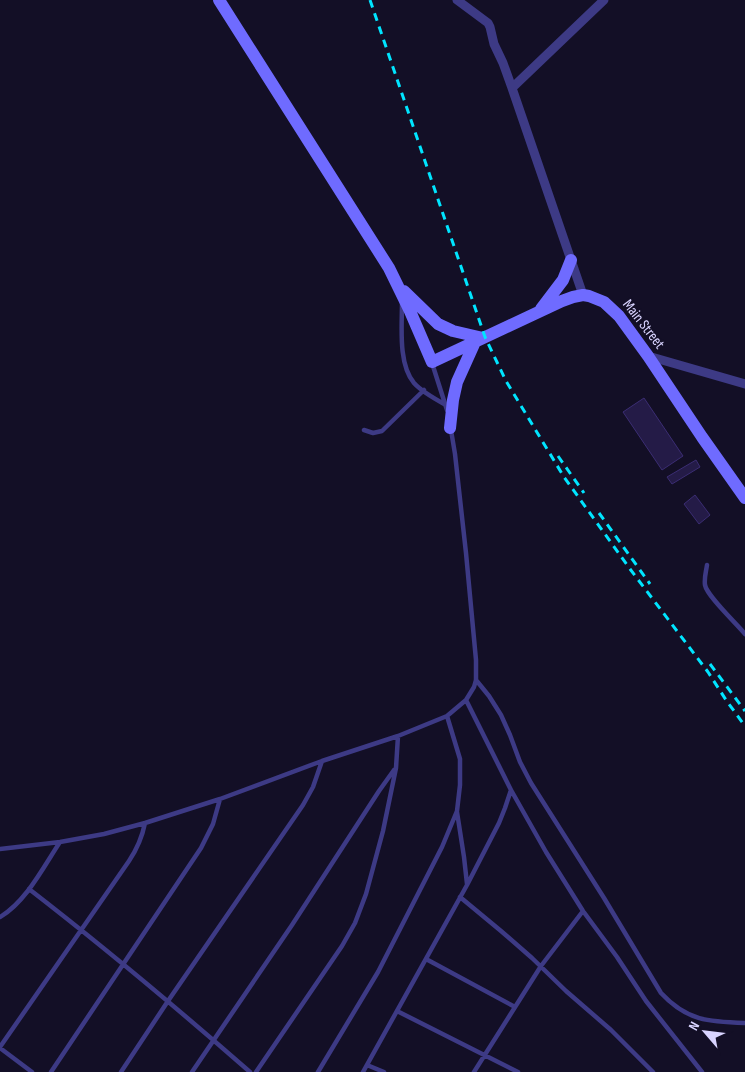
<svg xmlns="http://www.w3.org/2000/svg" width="745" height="1072" font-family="'Sofia Sans Condensed',sans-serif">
  <rect width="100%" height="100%" fill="#130f26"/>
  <!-- building -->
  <path fill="#241b47" stroke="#3b2d73" d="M644,398L683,456L662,470L623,412Z
    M696,460L700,467L672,484L667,477Z
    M695,495L710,515L699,524L684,504Z"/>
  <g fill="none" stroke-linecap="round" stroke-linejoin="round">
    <!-- lane -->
    <path stroke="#3d3a85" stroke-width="4.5" d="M402,303C402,326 398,364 414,383C422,392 435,399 446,405
      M432,363L447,410
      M364,430L373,433L382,431L424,390
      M707,565C706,572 704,578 705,585C707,596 736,623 745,634
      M476,680L489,696L501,715L510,735L520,762L531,783L604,898L661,993C687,1021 709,1022 745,1023
      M511,790L546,852L583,911L617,957L646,1001L702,1072
      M457,812L464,857L467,884
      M0,849L60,842L104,834L145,823L220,799L322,761L398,736L447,716L466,700L474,687L476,680V660L466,553L455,454L451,430
      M29,889C104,947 178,1009 250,1072
      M460,897L501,931L532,958L566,991L611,1030L653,1072
      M0,917C26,902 44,866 60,842
      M426,959L515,1007
      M397,1011L518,1072
      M0,1047L129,861C137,849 142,838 145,823
      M0,1048L32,1072
      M367,1065L384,1072
      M51,1072L201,848L213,824L220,799
      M121,1072L168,1001L303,805L313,787L322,761
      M192,1072L292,925L379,791L394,770
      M256,1072L342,946L355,923L366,894L383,831L396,768L398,736
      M318,1072L378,972L442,847L457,811L460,785V759L447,716
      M363,1072L467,885L499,823L505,808L511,790L466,700
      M474,1072L541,966L583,911"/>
    <!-- street -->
    <path stroke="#3d3a85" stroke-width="9" d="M457,0L488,23L490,27L494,44L503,63L512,88
      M583,295L512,88L604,0
      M648,356L745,384"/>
    <!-- secondary -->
    <path stroke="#6f6bff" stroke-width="12" d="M219,0L389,268L410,311L432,362L562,301L573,297L583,295L589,296L604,302L619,316L648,356L702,437L745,498
      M404,291L438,324L453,331L483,338
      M541,309L563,280L571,260
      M450,428L453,400L457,382L475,342"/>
    <!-- rail -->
    <path stroke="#00e5ff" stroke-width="3" stroke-dasharray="8 6" stroke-linecap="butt" d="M370,0L485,337L506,381L564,477L630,569L708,672L726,700L745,726
      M558,456L584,493
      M599,513L650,584
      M710,664L745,711"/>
  </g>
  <g text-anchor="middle" stroke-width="4" stroke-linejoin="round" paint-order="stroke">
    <!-- street labels -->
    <g font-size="15" fill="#d9d4ff" stroke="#130f26">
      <text transform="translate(644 324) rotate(52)" y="5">Main Street</text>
    </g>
  </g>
  <!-- north arrow -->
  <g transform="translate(705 1032) rotate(298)" stroke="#130f26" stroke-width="4" paint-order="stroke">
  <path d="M0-4L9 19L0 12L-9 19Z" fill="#d9d4ff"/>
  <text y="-8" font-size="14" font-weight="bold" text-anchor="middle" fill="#d9d4ff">N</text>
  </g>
</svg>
